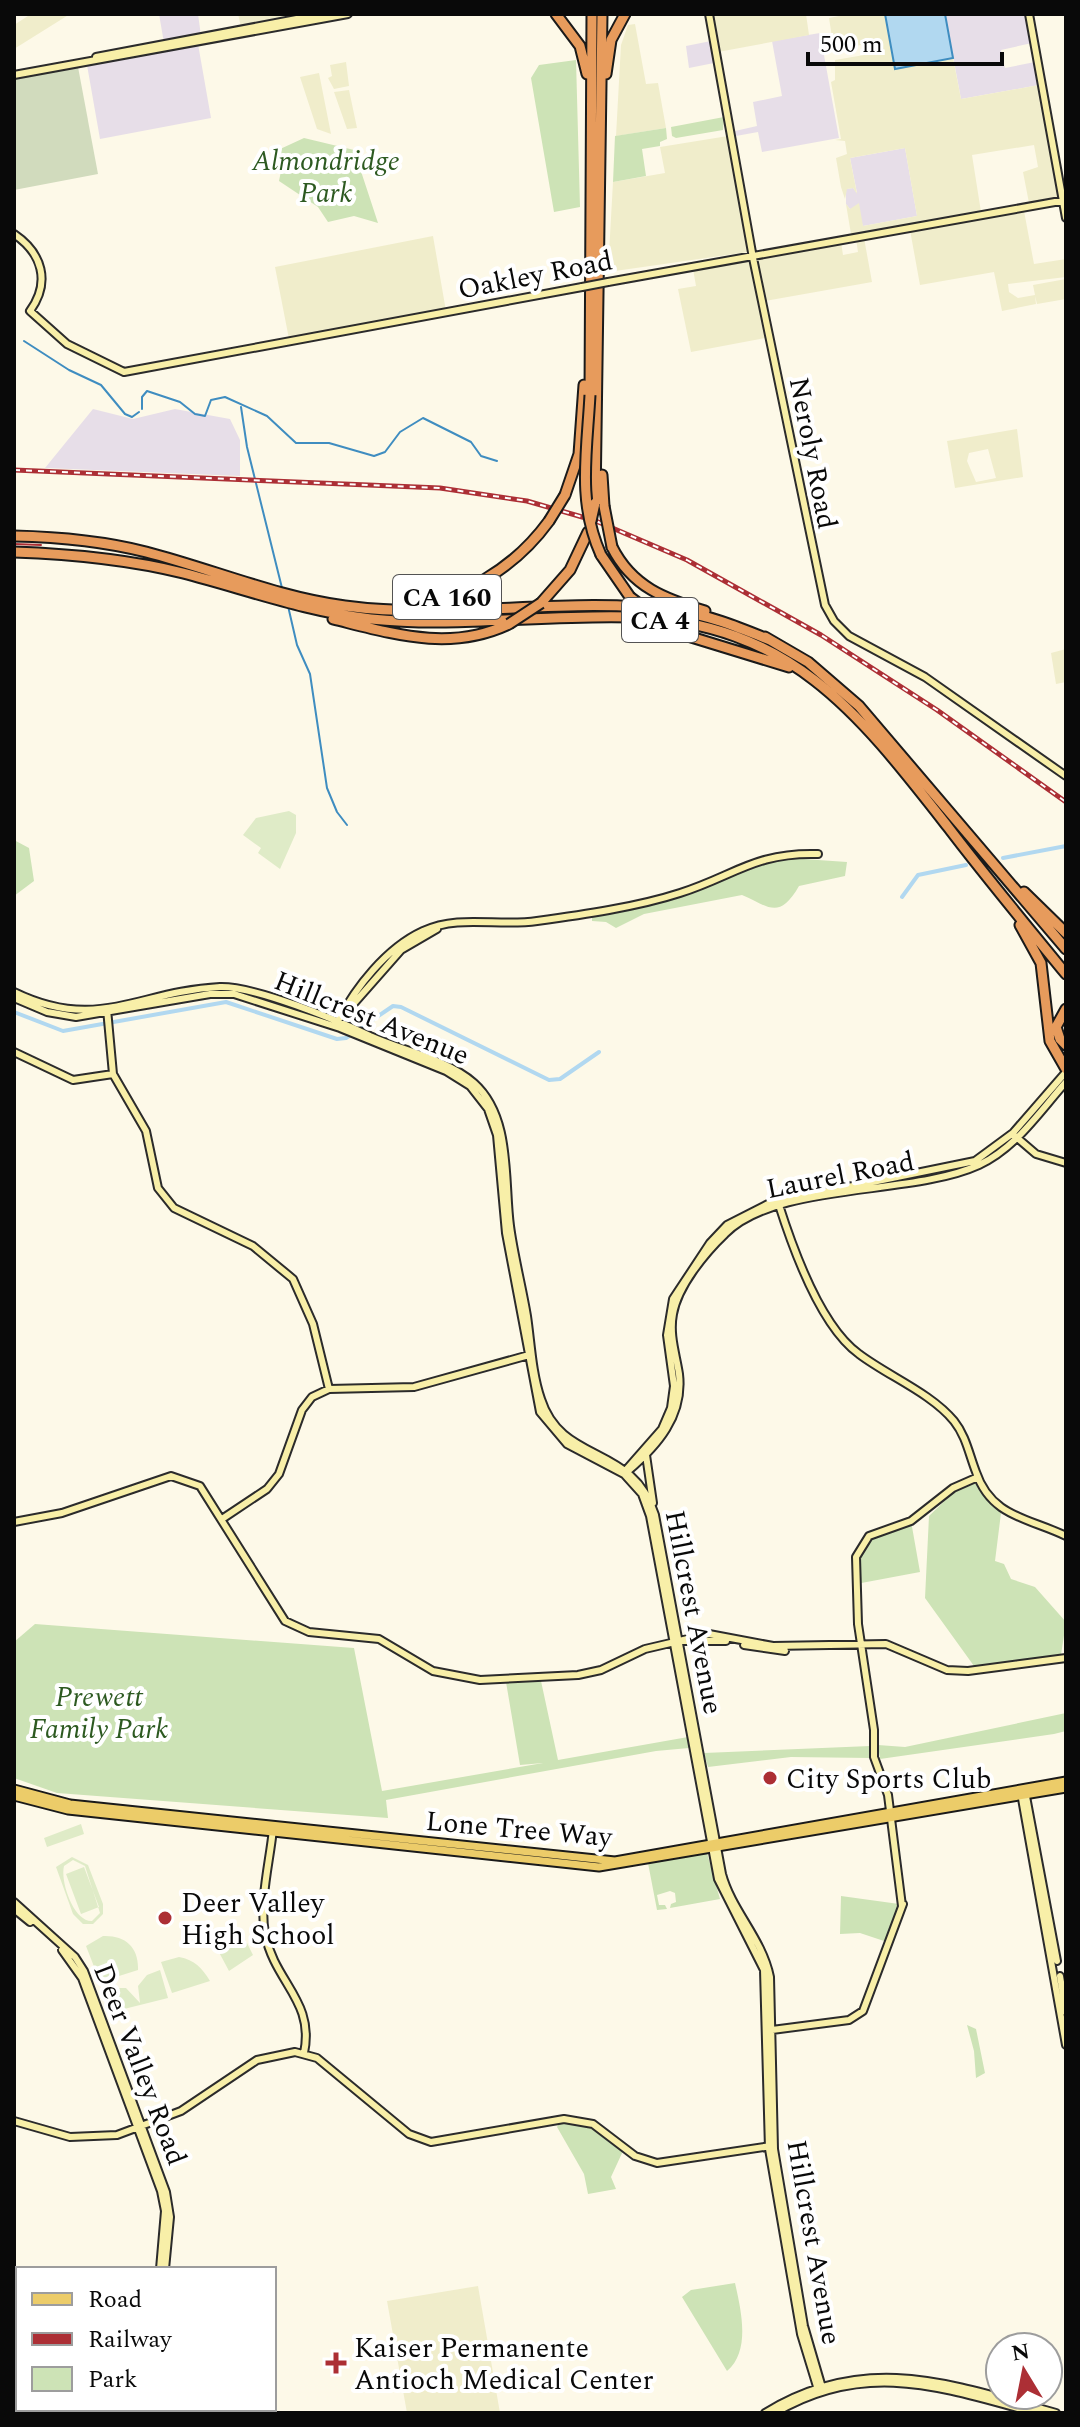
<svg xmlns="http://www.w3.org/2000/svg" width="1080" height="2427" font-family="Spectral,serif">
  <rect width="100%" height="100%" fill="#fdf9e8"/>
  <!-- industrial -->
  <path fill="#e7dee8" d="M159,14H198L201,36L164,43Z
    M945,14H1027L1032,43L1001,50L1005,68L1035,62L1039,85L961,99Z
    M820,33L839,138L762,152L758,132L736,136L735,131L757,126L753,102L782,96L772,41Z
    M711,41L714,63L689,68L686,46Z
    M198,44L211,118L100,139L87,65Z
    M905,148L917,216L863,226L856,208L850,209L846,204V189L853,188L857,193L850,158Z
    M93,409L133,419L175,409L230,419L240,440V476L45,468Z"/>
  <!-- farmland -->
  <path fill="#f0edcb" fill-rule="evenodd" d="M31,14H70L14,49V25Z
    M238,14H309L241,27Z
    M712,14H806L809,35L718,52Z
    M849,14H885L895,69L953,58L961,99L1039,85L1060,197L1029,203L1023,172L1038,167L1034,145L972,155L981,212L851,234L846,204L850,209L859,203L863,226L917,216L905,148L850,158L857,194L853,188L847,189L845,199L841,187L836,158L847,154L845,141L835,140L841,139L831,82L835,80V60L864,55L866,44L834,50L829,18Z
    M635,24L646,84L658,83L666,128L616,136L621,45L628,25Z
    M346,62L349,86L334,89L328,78L332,76L330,65Z
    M319,73L331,134L317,129L300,77Z
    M349,90L357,128L347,129L334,92Z
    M728,136L748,252L608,272L613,182L665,173L660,147Z
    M1024,211L1034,264L1066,259V277L1008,284L1009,292L1018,298L1035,295L1033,285L1066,279V299L1037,304L1035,296L1036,304L1002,311L994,272L920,285L910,230Z
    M433,236L446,311L289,339L275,267Z
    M864,238L872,282L765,301L757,257L841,242L843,255L858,252L856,239Z
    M750,259L765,338L691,352L678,289L696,286L693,269Z
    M1017,429L1023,477L955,488L947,441ZM988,449L996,478L976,482L967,461L969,453Z
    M1066,649V682L1056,684L1051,653Z
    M478,2286L500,2413H407L387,2301Z
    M18,2297V2409H176L177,2413H14V2298Z"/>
  <!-- green -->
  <path fill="#cde3b6" d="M576,60L580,207L554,212L531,78L539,65Z
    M724,117L723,130L676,138L672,136L671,127Z
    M666,128L667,139L660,142V146L642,149L646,176L613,182L615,136Z
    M304,138L354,150L378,223L354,216L328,222L318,207L279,181L282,166L278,150Z
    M14,840L29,848L34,881L14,896Z
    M789,858L847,862L845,876L799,886C779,921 768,906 742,895L644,914L616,928L606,922L592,921V914L675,899L744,869Z
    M974,1482L1001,1513L995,1561L1004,1564L1011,1579L1035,1587L1066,1622L1061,1655L974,1666L925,1598L929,1516L958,1488Z
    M911,1521L920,1572L856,1584L855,1567L869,1536Z
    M35,1624L354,1648L382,1791L543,1763L520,1765L506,1682L541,1681L558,1760L688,1737L689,1748L656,1751L386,1800L388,1818L57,1793L14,1778V1642Z
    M1066,1713V1731L1054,1734L880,1759L878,1745L905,1747Z
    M870,1746L871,1758L791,1757L708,1767L704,1753Z
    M707,1853L720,1899L670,1908L671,1904L676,1902L675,1893L670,1891L657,1895L659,1905H665L667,1909L657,1910L648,1863Z
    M841,1896L899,1904L887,1942L860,1933L840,1934Z
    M967,2025L976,2029L985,2073L976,2078L974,2051Z
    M574,2122L588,2125L623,2151L611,2177L616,2189L588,2194L584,2174L557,2127L559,2123Z
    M735,2283C741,2310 751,2351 727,2371L682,2297L691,2290Z"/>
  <!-- cemetery -->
  <path fill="#d1dbbd" d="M78,67L98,174L14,190V78Z"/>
  <!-- pitch -->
  <path fill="#dfebc7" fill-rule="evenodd" d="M289,811L296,815V833L280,869L258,853L261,848L243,835L256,818Z
    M81,1824L84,1834L47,1847L44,1838Z
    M72,1857L88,1865L103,1904V1914L93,1924H83L73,1914L56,1867ZM73,1860L85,1866L100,1913L92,1921C74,1922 60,1882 64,1866Z
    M84,1867L99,1907L81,1914L66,1874Z
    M103,1936C125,1935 139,1947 138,1970L100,1982L86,1946Z
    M227,1936L247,1943L253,1955L229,1971L213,1941Z
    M179,1957C195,1960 202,1968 210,1981L172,1993L161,1962Z
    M160,1970L168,1998L112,2012L103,1988H126L140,2003L138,1986L147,1975Z"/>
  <!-- water -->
  <path fill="#b1d8f0" stroke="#3f8dc0" stroke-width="2" d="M885,14H945L953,58L895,69Z"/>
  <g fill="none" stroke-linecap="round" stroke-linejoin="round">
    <!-- stream -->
    <path stroke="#3f8dc0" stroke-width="2" d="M24,341L69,370L101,385L125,414L132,417L139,412
      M241,407L247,447L282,588
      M142,409V397L147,391L180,402L195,414L205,416L211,400L225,397L267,416L296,443H329L374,456L385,452L400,432L423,418L471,442L481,456L497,461
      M288,606L297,645L310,674L327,788L337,812L347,825"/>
    <!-- canal -->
    <path stroke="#b1d8f0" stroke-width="4" d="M1003,858L1066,846
      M902,897L918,875L966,865
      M14,1012L63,1031L226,1002L337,1039L346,1038L393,1006L401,1007L549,1080L560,1079L599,1052"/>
    <!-- secondary casing -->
    <g stroke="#2b2b2b" stroke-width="10">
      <path id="secondary" d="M709,14L753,258L825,605L834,621L849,636L925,677L1066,776
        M1029,14L1066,218
        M96,57L323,14
        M14,75L348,14
        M14,234C42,253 51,282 30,311L67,344L124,372L582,287
        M608,282L1066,200
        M14,992C98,1033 138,991 220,987C255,986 337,1020 370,1036C403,1051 447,1059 474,1083C512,1117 504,1180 510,1226C514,1256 522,1286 527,1316C531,1343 532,1373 541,1399C562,1465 633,1443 655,1515L722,1874C732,1911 762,1938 770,1977L774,2149L804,2326L823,2391
        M14,998L47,1012L76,1017L210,994H234L340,1028L446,1071L470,1086L488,1109L497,1135L506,1233L540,1412L567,1444L624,1474L642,1494L650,1516L718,1879L764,1970L769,2149L801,2334L819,2393
        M107,1009L113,1074L146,1131L158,1188L174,1208L253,1246L293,1279L313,1324L329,1389
        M349,1009L401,950L437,929
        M337,1023C355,988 386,948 423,931C460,914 498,927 537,921C581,915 637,907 680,893C734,876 755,852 818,854
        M14,1052L73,1080L113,1074
        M1015,1136L1036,1154L1066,1163
        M779,1205C793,1249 820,1326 859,1354C888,1376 931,1393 954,1421C966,1436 969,1454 976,1472C991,1517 1029,1518 1066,1536
        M646,1455L653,1503
        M626,1470L662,1429L671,1408L674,1386L667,1335L673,1299L710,1243L727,1225L770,1203L975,1161L1013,1133L1066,1072
        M628,1471C657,1446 684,1416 679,1374C676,1354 669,1335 673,1314C678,1286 705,1253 725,1234C776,1182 912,1196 979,1165C1016,1148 1040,1111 1066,1082
        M222,1519L267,1489L279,1474L302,1410L312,1397L329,1389L414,1387L529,1355
        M14,1522L62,1513L171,1476L200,1486L285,1621L309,1632L379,1639L433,1671L480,1680L578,1675L601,1670L645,1649L709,1634L773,1646L886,1644L947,1670L968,1671L1066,1658
        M678,1641H726
        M744,1645L785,1651
        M1025,1791L1057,1961
        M1021,1793L1066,2045
        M273,1829C270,1861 259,1901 265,1934C275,1983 315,2001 304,2053
        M14,1902L75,1957L84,1971L166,2192L170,2217L165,2269
        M902,1906L888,1795L874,1757V1730L858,1624L856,1557L869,1536L911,1521L953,1488L978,1477
        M14,1909L30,1922
        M62,1950L82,1978L161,2191L165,2211L160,2269
        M1060,1976L1066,2012
        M772,2030L849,2020L863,2011L903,1904
        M14,2121L70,2137L117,2135L181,2111L257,2060L295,2052L317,2058L409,2134L431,2142L564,2119L593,2124L635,2156L657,2163L771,2146
        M178,2409L179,2413
        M183,2409L184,2413
        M765,2413C866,2351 951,2384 1056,2413
        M775,2413C866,2359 943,2388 1036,2413"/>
    </g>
    <!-- primary casing -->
    <g stroke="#1a1a1a" stroke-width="11">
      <path id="primary" d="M14,1789L70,1804L615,1861L1066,1781
        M14,1796L68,1810L599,1867L1066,1788"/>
    </g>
    <!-- highway casing -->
    <g stroke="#1a1a1a" stroke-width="13">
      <path id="highway" d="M556,14L580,46L587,74
        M606,74L611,40L625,14
        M590,395L592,14
        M602,475L604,506
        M565,495L579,454L584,385
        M595,503L602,14
        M14,536C59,537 103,541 146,552C212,569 277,597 345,606C455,621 568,595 678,611C709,615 740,628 770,640
        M612,547C632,587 665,599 705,611
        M14,552C71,554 127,559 183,573C245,589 307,612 371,619C457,628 546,614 633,617C791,624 858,712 948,827C986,877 1026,925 1066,974
        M601,555L630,597
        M541,603L570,570L588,532
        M403,606C462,600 514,569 549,521
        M333,619C394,634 450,652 509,624
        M678,633L789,667
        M765,637L808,662L859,706L1066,949
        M1024,892L1066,933
        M1020,925L1041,963L1050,1041L1066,1069
        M1066,1009L1056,1027L1060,1039L1066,1045"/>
    </g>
    <!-- secondary -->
    <use href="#secondary" stroke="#f8efa8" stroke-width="6"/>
    <!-- primary -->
    <use href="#primary" stroke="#eccc69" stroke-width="7"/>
    <!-- highway -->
    <use href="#highway" stroke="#e79b5c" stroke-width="9"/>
    <!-- tram -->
    <path stroke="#ac2f35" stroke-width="2" d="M14,544L41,545"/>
    <!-- rail casing -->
    <g stroke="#ac2f35" stroke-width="5">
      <path id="rail" d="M14,470L440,488L527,501L596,521L687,560L821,635L937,710L1066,802"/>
    </g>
    <!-- rail -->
    <use href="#rail" stroke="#fff" stroke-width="2" stroke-dasharray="6" stroke-linecap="butt"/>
    <!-- secondary-bridge casing -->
    <g stroke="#2b2b2b" stroke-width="10" stroke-linecap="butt">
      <path id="secondary-bridge" d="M582,287L608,282"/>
    </g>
    <!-- highway-bridge casing -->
    <g stroke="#1a1a1a" stroke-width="13" stroke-linecap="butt">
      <path id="highway-bridge" d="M590,395C587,452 577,502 601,555
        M604,506L612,547
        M549,521L565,495
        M591,521L595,503
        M630,597L678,633
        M509,624L541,603"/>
    </g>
    <!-- secondary-bridge -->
    <use href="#secondary-bridge" stroke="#f8efa8" stroke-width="6"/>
    <!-- highway-bridge -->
    <use href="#highway-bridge" stroke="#e79b5c" stroke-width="9"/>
  </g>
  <!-- markers -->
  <g fill="#ac2f35" stroke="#fff" stroke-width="3">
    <circle cx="770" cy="1778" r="8"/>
    <circle cx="165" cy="1918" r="8"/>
    <path d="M332 2351h8v8h8v8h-8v8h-8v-8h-8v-8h8z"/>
  </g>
  <g text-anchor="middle" stroke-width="8" stroke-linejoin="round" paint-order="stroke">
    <!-- shield labels -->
    <g fill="#fff" stroke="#535353" stroke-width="2">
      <rect x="393" y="575" width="108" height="44" rx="6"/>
      <rect x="622" y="598" width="76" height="44" rx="6"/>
    </g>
    <g font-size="26" font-weight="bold" fill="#090909">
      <text x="447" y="606">CA 160</text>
      <text x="660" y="629">CA 4</text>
    </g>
    <!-- park labels -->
    <g font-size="28" font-style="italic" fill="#2d5a21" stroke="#fff">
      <text x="326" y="170">Almondridge<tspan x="326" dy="32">Park</tspan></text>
      <text x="99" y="1706">Prewett<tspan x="99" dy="32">Family Park</tspan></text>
    </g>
    <!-- street labels -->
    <g font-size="28" fill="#090909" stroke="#fff">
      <text transform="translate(535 274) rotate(-11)" y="10">Oakley Road</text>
      <text transform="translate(814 453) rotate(79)" y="10">Neroly Road</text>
      <text transform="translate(372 1017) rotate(22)" y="10">Hillcrest Avenue</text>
      <text transform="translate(840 1174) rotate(-11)" y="10">Laurel Road</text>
      <text transform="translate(695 1612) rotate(79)" y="10">Hillcrest Avenue</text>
      <text transform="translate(519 1828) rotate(5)" y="10">Lone Tree Way</text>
      <text transform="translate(141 2064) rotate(69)" y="10">Deer Valley Road</text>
      <text transform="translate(815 2242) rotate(80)" y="10">Hillcrest Avenue</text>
    </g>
    <!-- poi labels -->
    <g font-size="28" fill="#090909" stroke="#fff" text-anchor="start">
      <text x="786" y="1788">City Sports Club</text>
      <text x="181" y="1912">Deer Valley<tspan x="181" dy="32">High School</tspan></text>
      <text x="354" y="2357">Kaiser Permanente<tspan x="354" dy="32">Antioch Medical Center</tspan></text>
    </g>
  </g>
  <!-- border -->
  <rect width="1080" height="2427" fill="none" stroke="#090909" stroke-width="32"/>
  <!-- legend -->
  <rect x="16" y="2267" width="260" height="144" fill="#ffffff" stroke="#9d9d9d" stroke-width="2"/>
  <rect x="32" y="2293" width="40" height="12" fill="#eccc69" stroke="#9d9d9d" stroke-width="2"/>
  <text x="88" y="2307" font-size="24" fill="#090909">Road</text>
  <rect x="32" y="2333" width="40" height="12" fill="#ac2f35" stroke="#9d9d9d" stroke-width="2"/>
  <text x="88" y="2347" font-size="24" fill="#090909">Railway</text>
  <rect x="32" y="2367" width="40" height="24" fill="#cde3b6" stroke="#9d9d9d" stroke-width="2"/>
  <text x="88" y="2387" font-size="24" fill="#090909">Park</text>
  <!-- north arrow -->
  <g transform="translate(1024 2371) rotate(350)"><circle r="38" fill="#ffffff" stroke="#9d9d9d" stroke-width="2"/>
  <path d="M0-6L14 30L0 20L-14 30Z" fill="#ac2f35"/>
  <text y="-12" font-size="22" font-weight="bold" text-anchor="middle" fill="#090909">N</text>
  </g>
  <!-- scale -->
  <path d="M808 52v12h194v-12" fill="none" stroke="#090909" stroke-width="4"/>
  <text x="820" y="52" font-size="24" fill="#090909" stroke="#ffffff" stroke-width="6" paint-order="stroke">500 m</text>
</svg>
